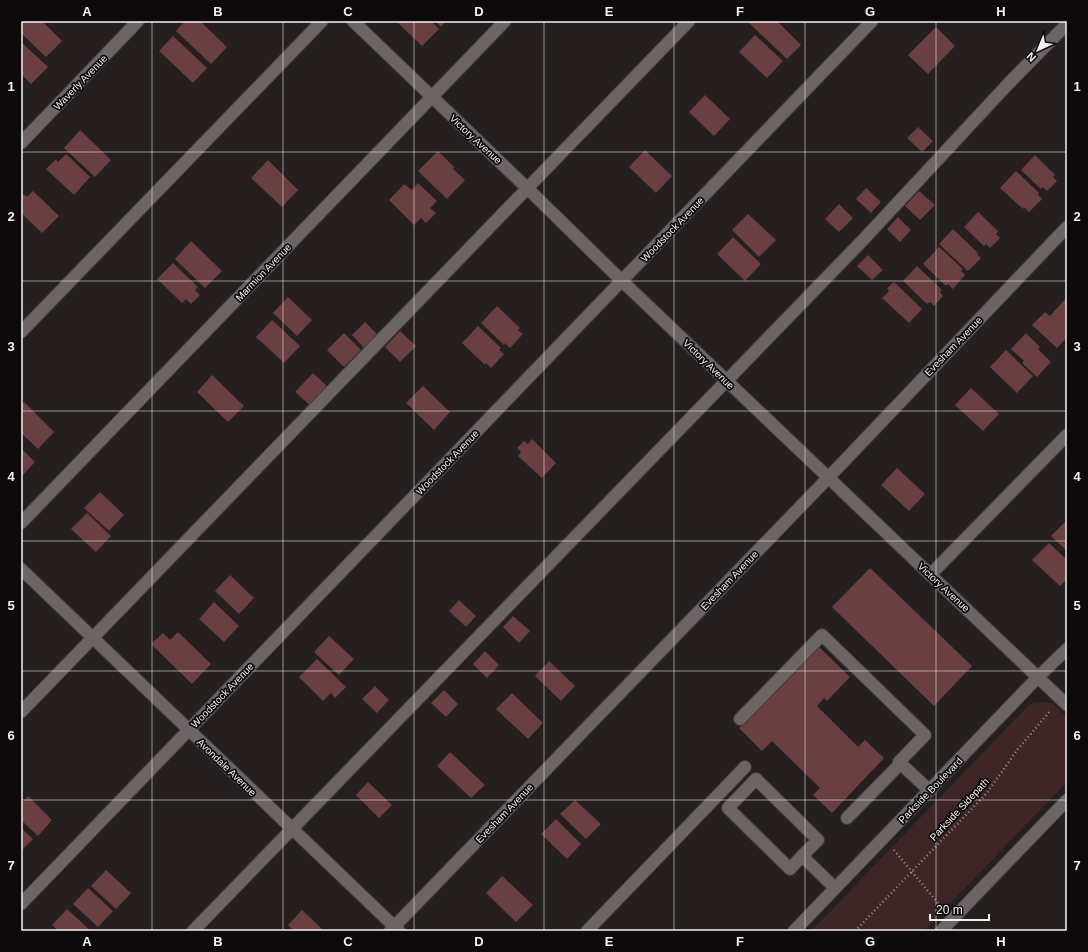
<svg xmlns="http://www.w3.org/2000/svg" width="1088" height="952" font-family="Helvetica,sans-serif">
  <rect width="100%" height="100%" fill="#251f1f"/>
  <!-- green -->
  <path fill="#3e2526" d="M1040,702L1052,703L1067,717V782L924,931H811L1028,706L1033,703Z"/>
  <!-- building -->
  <path fill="#6a3f41" d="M21,21H42L62,41L46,57L21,33Z
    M185,21H200L227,47L211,64L176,31Z
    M396,21H431L439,29L422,46Z
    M435,21H446L441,27Z
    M747,21H777L801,45L787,59Z
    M936,27L955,46L928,74L908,55Z
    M755,35L783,61L767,78L739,52Z
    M173,36L207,68L193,83L159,51Z
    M21,42L48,67L31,84L21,74Z
    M705,95L730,119L714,136L689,112Z
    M918,127L933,141L922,152L907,138Z
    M80,130L111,160L95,177L64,148Z
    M645,150L672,176L656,193L629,167Z
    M438,151L454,167L453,169L465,180L447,199L418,171Z
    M66,154L90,177L74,195L46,169L56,159L58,162Z
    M1035,155L1055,175L1053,177L1057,181L1047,191L1043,187L1041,189L1021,170Z
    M268,160L298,190L282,207L251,178Z
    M1016,171L1039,193L1038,195L1042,199L1029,212L1024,207L1023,209L1000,188Z
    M418,183L437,201L430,208L436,213L426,223L421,218L414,225L389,200L404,184L412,190Z
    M866,188L881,202L871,213L856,199Z
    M33,191L59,216L42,233L21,213V194L22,193L27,197Z
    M919,191L935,205L920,220L905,206Z
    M839,204L853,218L839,232L825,219Z
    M978,212L998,231L996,234L1000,238L990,248L986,244L984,246L964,227Z
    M748,214L776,240L759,257L732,230Z
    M898,217L911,230L900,242L887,229Z
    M953,229L978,253L977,254L981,258L968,271L939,244Z
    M733,237L761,264L745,281L717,254Z
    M191,241L222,271L205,288L175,259Z
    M939,247L963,269L961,271L965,275L953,289L948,284L946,286L923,264Z
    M868,255L883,270L872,280L857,266Z
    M173,263L198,287L195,290L200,295L191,304L186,299L182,303L157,279Z
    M917,266L942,290L940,292L943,296L934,306L930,302L927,304L903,281Z
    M894,282L922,309L909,323L882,298L889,291L887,288Z
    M288,297L312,320L297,336L273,313Z
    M1066,298L1067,337L1057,348L1032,325L1045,312L1050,316Z
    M497,306L520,328L518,330L523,334L510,348L505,343L504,345L481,323Z
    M272,320L300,346L284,363L256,337Z
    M365,322L379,336L365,349L352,335Z
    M478,326L501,348L499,350L504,354L491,368L486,363L485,365L462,343Z
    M400,331L416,346L400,362L385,347Z
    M344,333L361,350L344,367L327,350Z
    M1026,333L1040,347L1038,349L1051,362L1037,377L1022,363L1024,361L1011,349Z
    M1006,350L1033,376L1017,393L990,367Z
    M313,373L328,387L311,406L295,392Z
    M212,375L244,406L228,422L197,392Z
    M423,386L450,412L434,430L406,403Z
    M971,388L999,414L983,431L955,405Z
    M24,402L54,432L38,449L21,433V405Z
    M532,439L556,463L542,478L518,456L521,452L517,448L524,441L528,444Z
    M21,448L35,462L21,477Z
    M897,468L925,494L909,511L881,485Z
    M100,492L124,515L109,531L84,508Z
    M87,513L111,536L96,552L71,529Z
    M1067,520V551L1051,536Z
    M1049,543L1067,560V579L1060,586L1032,560Z
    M870,568L972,666L934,706L832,607Z
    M230,575L254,598L239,614L215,591Z
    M459,600L476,616L466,627L449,611Z
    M214,602L239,626L224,642L199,619Z
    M513,616L530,631L519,643L503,627Z
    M178,632L211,664L192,684L151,644L163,633L170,640Z
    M329,636L354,659L339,675L314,652Z
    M818,646L850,677L827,701L824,698L817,706L858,747L865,740L884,758L832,813L813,795L820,788L772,741L762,751L739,728Z
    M485,651L499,665L487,678L473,664Z
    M317,659L346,687L335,698L331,693L323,701L299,677Z
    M549,661L575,686L561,701L535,676Z
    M375,686L389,700L377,713L362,699Z
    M444,690L458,704L446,717L431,703Z
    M512,693L543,723L528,739L496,709Z
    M450,752L485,785L471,798L437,766Z
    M368,782L392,805L379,818L356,795Z
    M28,796L52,820L38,836L21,820V804Z
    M575,800L601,824L586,839L560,814Z
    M556,819L581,844L567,859L541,834Z
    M21,828L33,839L21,851Z
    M106,870L131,893L116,909L91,886Z
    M502,876L533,905L516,922L486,893Z
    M88,888L113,911L98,927L73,904Z
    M67,909L91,931H59L52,925Z
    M302,910L322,929L321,931H294L288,925Z"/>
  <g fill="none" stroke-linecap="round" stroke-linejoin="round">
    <!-- minor casing -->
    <g stroke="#413c3c" stroke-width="14">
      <path id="minor" d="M353,21L527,188L622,281L1067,705
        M21,143L138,21
        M21,332L322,21
        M21,523L505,21
        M21,569L399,931
        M930,575L1067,435
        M21,712L689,21
        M740,719L822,635L925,735L899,762L929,790
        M847,818L901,763
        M802,856L818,840L756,779L728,808L790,869L802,856L835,888
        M21,904L872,21
        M193,931L863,240L1009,83L1067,24
        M390,931L828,478L1067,227
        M587,931L745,767
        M794,931L1038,677L1067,649
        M941,931L1067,800"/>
    </g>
    <!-- path -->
    <path stroke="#958f8f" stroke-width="2.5" stroke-dasharray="1 3" stroke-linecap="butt" d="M894,850L942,908
      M855,931L986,794L1018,749L1051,710"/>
    <!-- minor -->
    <use href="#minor" stroke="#6d6565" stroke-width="12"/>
  </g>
  <!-- grid -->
  <path fill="none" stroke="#f7f2f2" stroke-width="1" stroke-opacity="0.55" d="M152,21V931M283,21V931M414,21V931M544,21V931M674,21V931M805,21V931M936,21V931M21,152H1067M21,281H1067M21,411H1067M21,541H1067M21,671H1067M21,800H1067"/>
  <g text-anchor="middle" stroke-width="3.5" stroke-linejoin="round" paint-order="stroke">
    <!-- street labels -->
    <g font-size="10" fill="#f7f2f2" stroke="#0c0a0a">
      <text transform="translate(80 82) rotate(-46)" y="4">Waverly Avenue</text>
      <text transform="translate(476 139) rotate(43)" y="4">Victory Avenue</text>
      <text transform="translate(672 229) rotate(-46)" y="4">Woodstock Avenue</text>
      <text transform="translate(263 272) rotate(-46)" y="4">Marmion Avenue</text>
      <text transform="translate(953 346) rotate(-46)" y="4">Evesham Avenue</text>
      <text transform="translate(709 364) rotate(44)" y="4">Victory Avenue</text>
      <text transform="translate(447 462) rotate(-46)" y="4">Woodstock Avenue</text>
      <text transform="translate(729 580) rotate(-46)" y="4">Evesham Avenue</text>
      <text transform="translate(944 587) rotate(43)" y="4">Victory Avenue</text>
      <text transform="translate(222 695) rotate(-46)" y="4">Woodstock Avenue</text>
      <text transform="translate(227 767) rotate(44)" y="4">Avondale Avenue</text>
      <text transform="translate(930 790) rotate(-46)" y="4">Parkside Boulevard</text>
      <text transform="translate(959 809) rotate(-47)" y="4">Parkside Sidepath</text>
      <text transform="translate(504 813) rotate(-46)" y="4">Evesham Avenue</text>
    </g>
  </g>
  <!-- border -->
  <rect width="1088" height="952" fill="none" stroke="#0c0a0a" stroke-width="44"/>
  <!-- north arrow -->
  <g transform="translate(1038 50) rotate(224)" stroke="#0c0a0a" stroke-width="3" paint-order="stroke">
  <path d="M0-3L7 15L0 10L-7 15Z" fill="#f7f2f2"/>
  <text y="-6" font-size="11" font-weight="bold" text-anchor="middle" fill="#f7f2f2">N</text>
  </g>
  <!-- scale -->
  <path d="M930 914v6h59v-6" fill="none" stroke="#f7f2f2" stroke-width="2"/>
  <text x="936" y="914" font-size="12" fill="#f7f2f2" stroke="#0c0a0a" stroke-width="3" paint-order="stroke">20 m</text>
  <rect x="22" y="22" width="1044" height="908" fill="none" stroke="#f7f2f2" stroke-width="1.5"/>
  <g font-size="13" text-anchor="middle" font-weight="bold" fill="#f7f2f2">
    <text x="87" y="16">A</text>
    <text x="218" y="16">B</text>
    <text x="348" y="16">C</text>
    <text x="479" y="16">D</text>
    <text x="609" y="16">E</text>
    <text x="740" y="16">F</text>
    <text x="870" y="16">G</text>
    <text x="1001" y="16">H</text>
    <text x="11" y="91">1</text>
    <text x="1077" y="91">1</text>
    <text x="11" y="221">2</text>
    <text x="1077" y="221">2</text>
    <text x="11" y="351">3</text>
    <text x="1077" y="351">3</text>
    <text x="11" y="481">4</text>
    <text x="1077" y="481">4</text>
    <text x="11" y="610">5</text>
    <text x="1077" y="610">5</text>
    <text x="11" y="740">6</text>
    <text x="1077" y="740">6</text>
    <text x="11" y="870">7</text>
    <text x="1077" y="870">7</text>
    <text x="87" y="946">A</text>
    <text x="218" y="946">B</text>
    <text x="348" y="946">C</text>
    <text x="479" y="946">D</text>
    <text x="609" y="946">E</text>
    <text x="740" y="946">F</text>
    <text x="870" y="946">G</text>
    <text x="1001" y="946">H</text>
  </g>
</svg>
